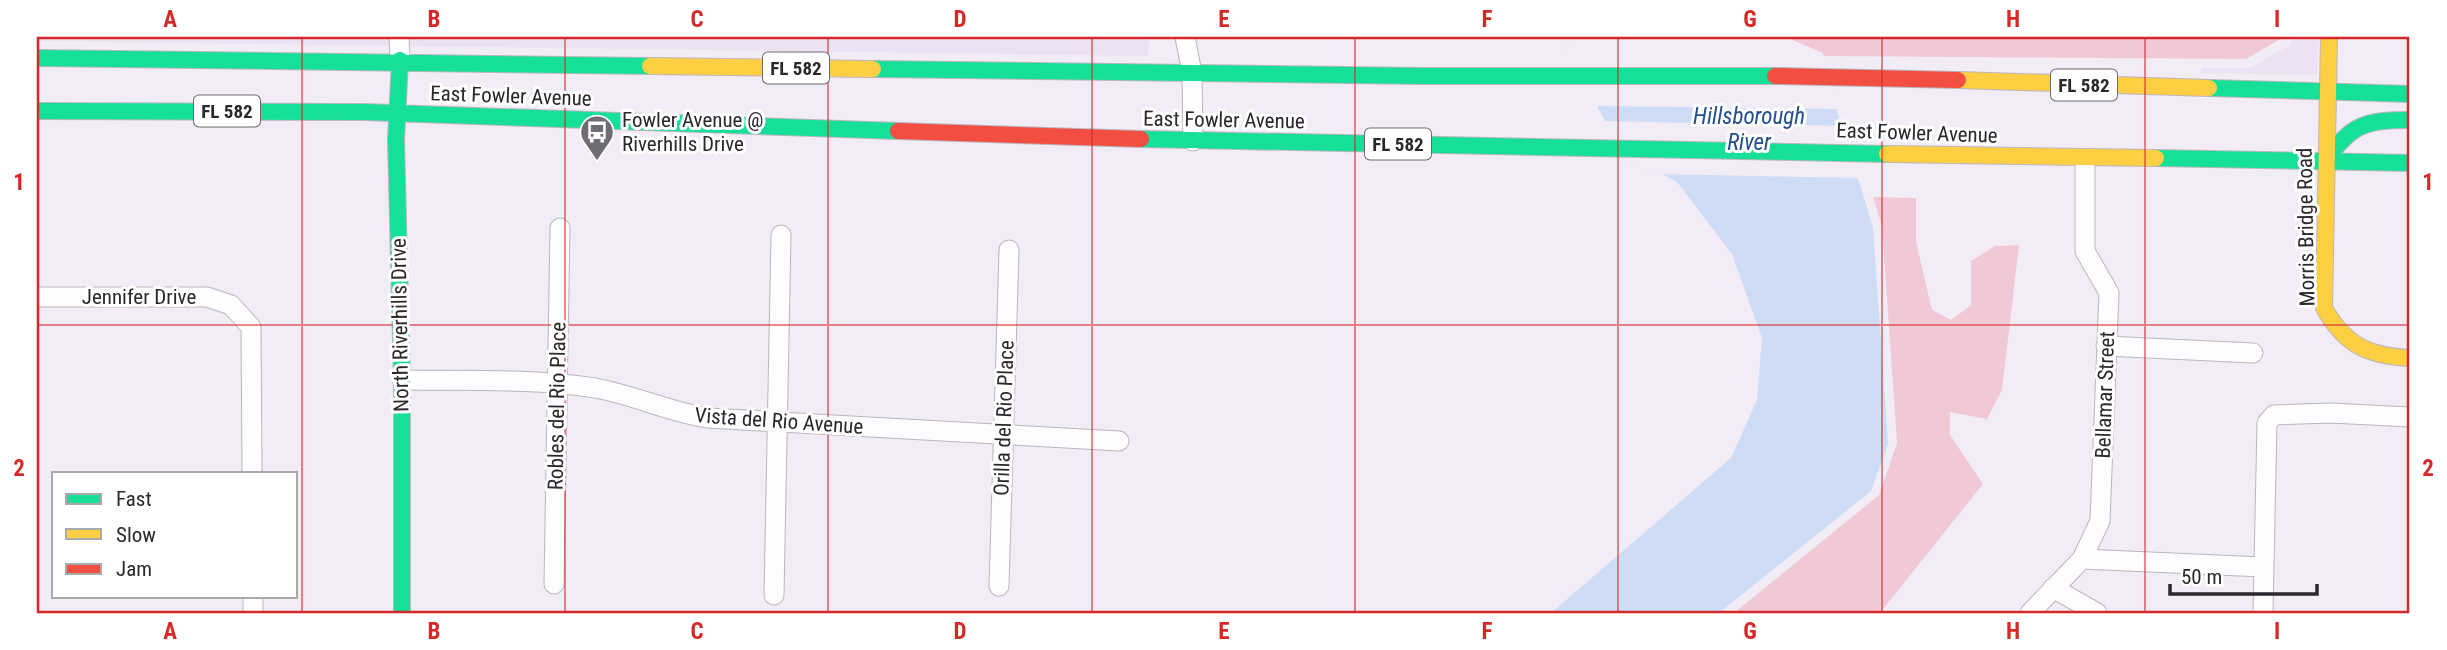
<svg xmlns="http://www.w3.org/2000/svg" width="2447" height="650" font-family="'Roboto Condensed',sans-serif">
  <rect width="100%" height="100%" fill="#f1ecf6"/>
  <!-- built -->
  <path fill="#ece2f3" d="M37,37H389L390,46L37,41Z
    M409,37H1149L1148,56L410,46Z
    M2294,37H2318L2317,75L2201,73V68H2250L2290,45Z"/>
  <!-- green -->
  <path fill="#f1c9d6" d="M1777,37H2284L2246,59L1820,56Z
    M1873,197L1916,198V242L1932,310L1951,320L1971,305V261L1995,246L2019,245L2002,390L1987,419L1950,412V435L1983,484L1880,613H1734L1879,495L1897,443L1882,226Z"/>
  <!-- water -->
  <path fill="#cedcf5" d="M1566,50L1820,56L1873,227L1888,444L1871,491L1719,613H1551L1731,458L1757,400L1762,338L1732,254L1677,182L1623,153Z"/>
  <!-- pier -->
  <path fill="#f1ecf6" d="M1571,37H1785L1823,53L1840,109L1593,106L1563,52Z
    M1602,121L1845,126L1861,178L1656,174L1621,155Z"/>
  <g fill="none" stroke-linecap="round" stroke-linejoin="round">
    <!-- street casing -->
    <g stroke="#bbb6be" stroke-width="21">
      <path id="street" d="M399,37L400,60
        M1185,37L1192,73L1193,141
        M37,297H207L231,305L251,327L252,473
        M2106,346L2253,353
        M402,380C465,381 531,378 595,388C634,395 669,412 708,418L1119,441
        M2082,559L2263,567
        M554,584L560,228
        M999,586L1009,250
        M2053,588L2097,613
        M774,595L781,235
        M253,596V613
        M2030,613L2082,559L2100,521L2109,293L2085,251V159
        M2263,613L2267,423L2274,415L2331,413L2410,417"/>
    </g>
    <!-- fast casing -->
    <g stroke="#bbb6be" stroke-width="18">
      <path id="fast" d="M37,58L650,66
        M400,60L396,140L402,380V613
        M873,69L1423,76H1775
        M2209,88L2410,94
        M37,111L364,112L898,131
        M1141,139L1887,154
        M2156,158L2410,163
        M2325,162C2351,124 2365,120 2410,120"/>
    </g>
    <!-- slow casing -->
    <g stroke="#bbb6be" stroke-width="18">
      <path id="slow" d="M2329,37L2324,308C2345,345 2368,356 2410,358
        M650,66L873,69
        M1958,80L2209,88
        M1887,154L2156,158"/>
    </g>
    <!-- jam casing -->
    <g stroke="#bbb6be" stroke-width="18">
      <path id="jam" d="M1775,76L1958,80
        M898,131L1141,139"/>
    </g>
    <!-- street -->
    <use href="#street" stroke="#fdfcfe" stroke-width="19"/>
    <!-- fast -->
    <use href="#fast" stroke="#16e098" stroke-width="16"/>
    <!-- slow -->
    <use href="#slow" stroke="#ffcf43" stroke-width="16"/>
    <!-- jam -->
    <use href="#jam" stroke="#f24e42" stroke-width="16"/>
  </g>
  <!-- grid -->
  <path fill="none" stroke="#d62828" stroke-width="2" stroke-opacity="0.55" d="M302,37V613M565,37V613M828,37V613M1092,37V613M1355,37V613M1618,37V613M1882,37V613M2145,37V613M37,325H2410"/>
  <!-- icons -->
  <defs>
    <g id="bus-pin" transform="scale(1.75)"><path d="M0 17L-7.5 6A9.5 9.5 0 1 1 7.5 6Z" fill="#706c73" stroke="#fff"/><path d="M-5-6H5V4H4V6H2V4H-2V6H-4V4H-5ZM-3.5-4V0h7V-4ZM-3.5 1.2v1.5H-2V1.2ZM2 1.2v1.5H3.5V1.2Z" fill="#fff"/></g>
  </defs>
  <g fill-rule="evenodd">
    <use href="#bus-pin" x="597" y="132"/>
  </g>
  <g text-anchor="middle" stroke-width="6" stroke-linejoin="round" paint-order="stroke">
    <!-- shield labels -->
    <g fill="#fff" stroke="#6a686c" stroke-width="2">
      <rect x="763" y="52.5" width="66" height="31" rx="5"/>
      <rect x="2051" y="69.5" width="66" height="31" rx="5"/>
      <rect x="194" y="95.5" width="66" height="31" rx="5"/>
      <rect x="1365" y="128.5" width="66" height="31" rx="5"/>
    </g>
    <g font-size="19" font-weight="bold" fill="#2a272d">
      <text x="796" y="75">FL 582</text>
      <text x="2084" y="92">FL 582</text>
      <text x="227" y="118">FL 582</text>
      <text x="1398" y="151">FL 582</text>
    </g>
    <!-- street labels -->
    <g font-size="21" fill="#2a272d" stroke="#fff">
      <text transform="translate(511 96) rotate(2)" y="7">East Fowler Avenue</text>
      <text transform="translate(1224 120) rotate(1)" y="7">East Fowler Avenue</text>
      <text transform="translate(1917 133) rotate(2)" y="7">East Fowler Avenue</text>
      <text transform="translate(2306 227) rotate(-91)" y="7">Morris Bridge Road</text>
      <text x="139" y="304">Jennifer Drive</text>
      <text transform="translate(400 325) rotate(-91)" y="7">North Riverhills Drive</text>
      <text transform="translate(2105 395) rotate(-88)" y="7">Bellamar Street</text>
      <text transform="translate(557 406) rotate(-89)" y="7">Robles del Rio Place</text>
      <text transform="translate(1004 418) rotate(-88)" y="7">Orilla del Rio Place</text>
      <text transform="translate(779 421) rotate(4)" y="7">Vista del Rio Avenue</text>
    </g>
    <!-- poi labels -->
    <g font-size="21" fill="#2a272d" stroke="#fff" text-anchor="start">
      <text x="622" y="127">Fowler Avenue @<tspan x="622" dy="24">Riverhills Drive</tspan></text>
    </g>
    <!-- water labels -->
    <g font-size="23" font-style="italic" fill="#224e8c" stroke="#fff">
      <text x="1749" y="124">Hillsborough<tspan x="1749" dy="26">River</tspan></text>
    </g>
  </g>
  <!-- border -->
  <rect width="2447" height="650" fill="none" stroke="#ffffff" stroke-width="77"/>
  <!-- legend -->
  <rect x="52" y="472" width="245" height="126" fill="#ffffff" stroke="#aaa9ab" stroke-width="2"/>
  <rect x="66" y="494" width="35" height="10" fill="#16e098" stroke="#aaa9ab" stroke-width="2"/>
  <text x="116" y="506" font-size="21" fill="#2a272d">Fast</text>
  <rect x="66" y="529" width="35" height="10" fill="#ffcf43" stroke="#aaa9ab" stroke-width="2"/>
  <text x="116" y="542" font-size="21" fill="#2a272d">Slow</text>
  <rect x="66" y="564" width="35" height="10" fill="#f24e42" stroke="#aaa9ab" stroke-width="2"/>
  <text x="116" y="576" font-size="21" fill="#2a272d">Jam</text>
  <!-- scale -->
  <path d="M2170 584v10h147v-10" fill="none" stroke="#2a272d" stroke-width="3.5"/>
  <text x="2181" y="584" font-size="21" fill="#2a272d" stroke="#ffffff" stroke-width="5" paint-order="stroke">50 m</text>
  <rect x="38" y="38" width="2370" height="574" fill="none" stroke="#d62828" stroke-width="2.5"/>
  <g font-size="23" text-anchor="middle" font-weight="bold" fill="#d62828">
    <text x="170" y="27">A</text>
    <text x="434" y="27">B</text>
    <text x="697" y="27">C</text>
    <text x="960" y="27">D</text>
    <text x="1224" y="27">E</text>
    <text x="1487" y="27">F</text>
    <text x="1750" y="27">G</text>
    <text x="2013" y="27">H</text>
    <text x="2277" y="27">I</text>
    <text x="19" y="190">1</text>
    <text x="2428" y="190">1</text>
    <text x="19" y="476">2</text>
    <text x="2428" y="476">2</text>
    <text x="170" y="639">A</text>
    <text x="434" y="639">B</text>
    <text x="697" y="639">C</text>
    <text x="960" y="639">D</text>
    <text x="1224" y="639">E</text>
    <text x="1487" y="639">F</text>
    <text x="1750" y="639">G</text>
    <text x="2013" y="639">H</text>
    <text x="2277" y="639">I</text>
  </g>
</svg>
